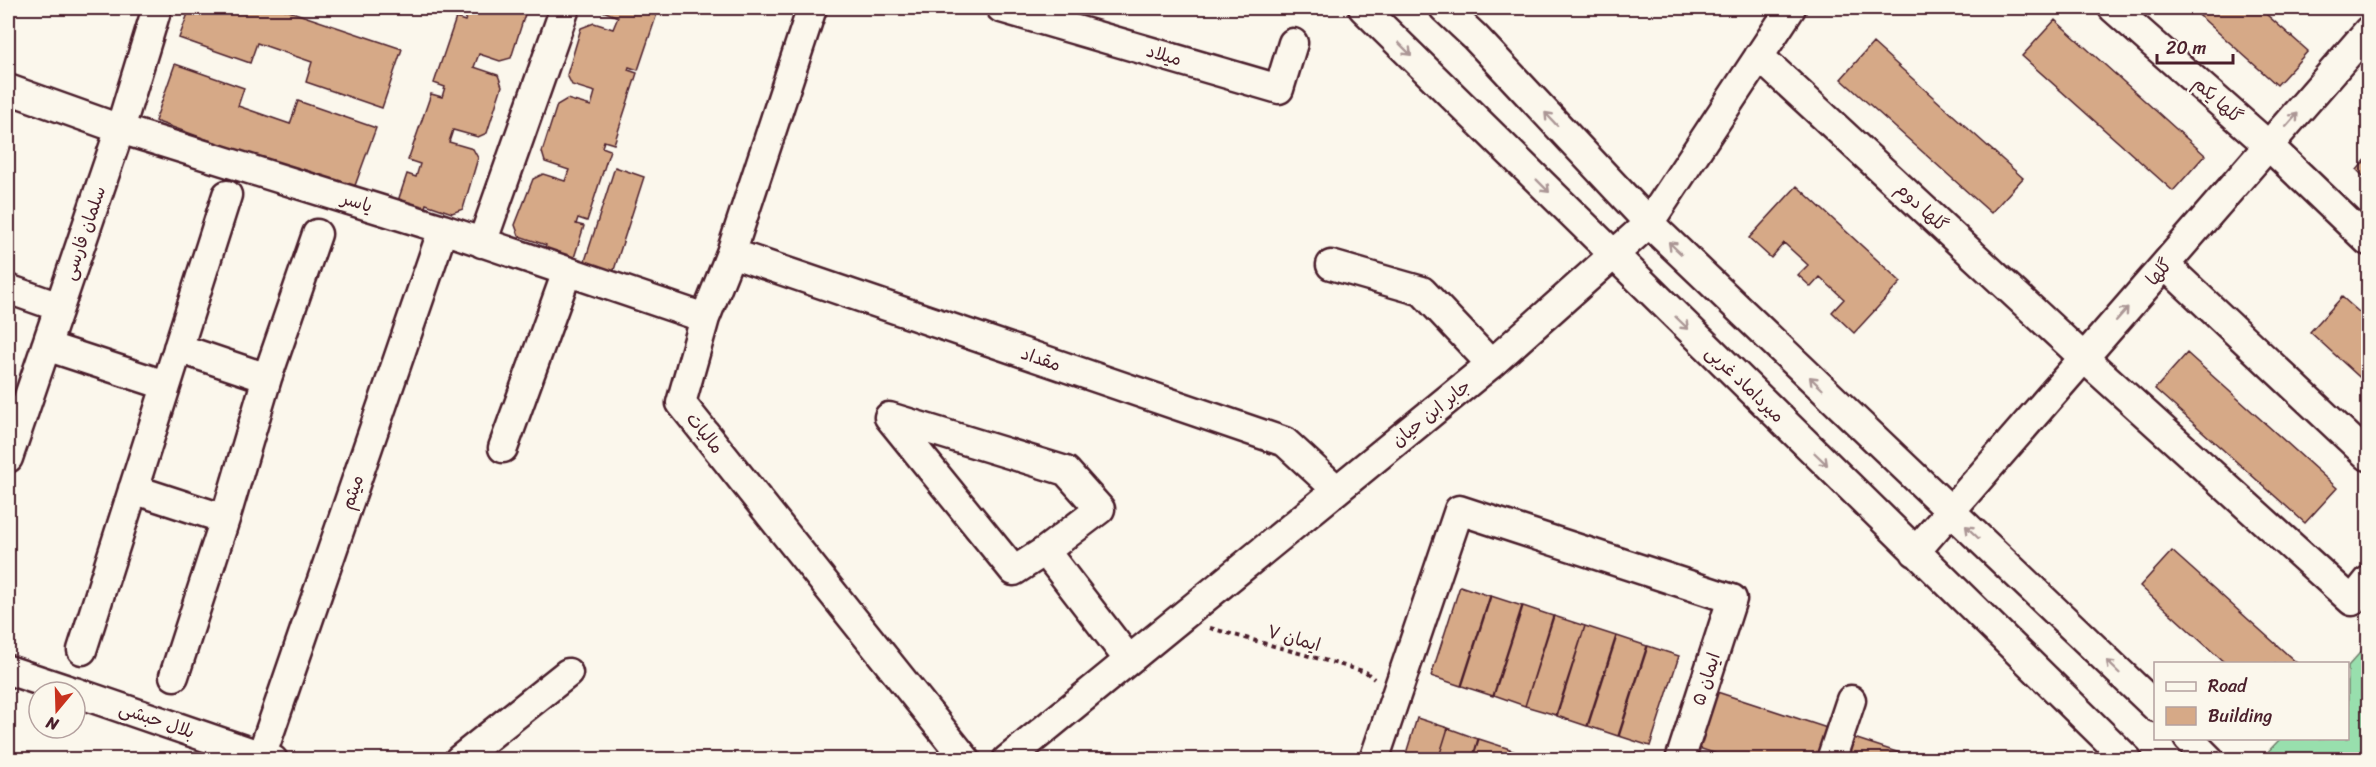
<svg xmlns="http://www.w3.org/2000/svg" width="2376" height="767" font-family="Sriracha,'Playpen Sans Arabic',sans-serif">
  <rect width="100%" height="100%" fill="#fbf7ec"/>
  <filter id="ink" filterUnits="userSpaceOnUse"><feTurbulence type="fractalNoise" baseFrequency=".0167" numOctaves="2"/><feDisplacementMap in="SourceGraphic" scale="12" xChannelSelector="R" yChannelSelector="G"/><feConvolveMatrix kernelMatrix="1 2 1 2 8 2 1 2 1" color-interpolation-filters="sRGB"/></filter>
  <g filter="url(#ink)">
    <!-- green -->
    <path fill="#98dfad" stroke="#717f6c" stroke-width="1.5" d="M2368,644V759H2261L2280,739L2348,738V666Z"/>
    <!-- building -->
    <path fill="#d6a987" stroke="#4a1f2b" stroke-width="1.5" d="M190,8H280L402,49L382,108L306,82L312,62L257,43L250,63L179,38Z
      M458,8H527L511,58L500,61L479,54L474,67L498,75L502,86L487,133L478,137L453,130L449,142L473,149L478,158L463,209L452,213L426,204L424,210L398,201L407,174L416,177L420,164L408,160L431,94L442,97L445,87L434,83L456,18L465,21L468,12Z
      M595,8H659L638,70L629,67L628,70L637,73L614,144L604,141L602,147L610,150L587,221L578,218L576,224L584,226L573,261L544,251L546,245L519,236L515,225L533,179L543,174L565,181L569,170L545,162L542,152L557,105L567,99L591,106L595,92L572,85L567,75L581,28L594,23L613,29L618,17Z
      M2191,8H2259L2308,51L2277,85Z
      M2055,20L2205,155L2173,191L2022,56Z
      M1873,43L2023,178L1991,213L1841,79Z
      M175,64L244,88L238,106L290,124L298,101L376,128L353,191L155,121Z
      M2368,157V181L2357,170Z
      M615,167L644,177L613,273L584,264Z
      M1797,186L1901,282L1854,333L1832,312L1844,299L1820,277L1811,287L1798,275L1808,265L1784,243L1771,258L1749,238Z
      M2342,297L2368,320V385L2310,332Z
      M2187,353L2337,488L2305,523L2155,389Z
      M2172,551L2298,664H2226L2140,586Z
      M1460,586L1490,596L1461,686L1431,676Z
      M1491,596L1522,606L1493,696L1462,686Z
      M1523,606L1553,616L1525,706L1494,695Z
      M1554,616L1585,626L1556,715L1525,706Z
      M1585,626L1616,636L1587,726L1557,716Z
      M1617,636L1647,646L1618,736L1588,726Z
      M1648,646L1679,656L1650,746L1619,736Z
      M1708,689L1827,728L1817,760H1734L1690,745Z
      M1417,718L1448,728L1438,760H1404Z
      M1448,728L1478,739L1472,760H1438Z
      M1854,738L1921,760H1847Z
      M1479,739L1510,749L1506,760H1472Z
      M1510,750L1539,760H1507Z"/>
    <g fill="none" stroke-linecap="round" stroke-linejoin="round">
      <!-- minor casing -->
      <g stroke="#4a1f2b" stroke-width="33">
        <path id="minor" d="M812,8L731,253L705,318L681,403L966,760
          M1001,8L1279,89L1293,43
          M1363,8L2128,760
          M1444,8L1475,37L1649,223L2156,707
          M2113,8L2269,146L2368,241
          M1759,56L2084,358L2352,601L2368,581
          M8,89L120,129L443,229L705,318
          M482,243L565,8
          M731,253L1285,442L1337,490
          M1331,265L1422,291L1491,364
          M2165,265L2368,456
          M8,289L59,307
          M46,346L165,385
          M178,348L267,378
          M503,448L567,272
          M8,458L120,129L157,8
          M133,489L225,519
          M1045,551L1100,509L1066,471L889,417L1014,571L1045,551L1129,660
          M1915,552L2368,31
          M82,650L227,195
          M8,670L74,692
          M174,676L225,519L267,378L317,234
          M75,692L273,760
          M2188,738L2210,760
          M260,760L443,229
          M459,760L568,673
          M1007,760L1491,364L1649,223L1791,8
          M1374,760L1459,510L1732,599L1680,760
          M1831,760L1851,700"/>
      </g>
      <!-- path -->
      <path stroke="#4a1f2b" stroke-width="4" stroke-dasharray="4.5 4.5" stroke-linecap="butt" d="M1210,628L1366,672L1374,679"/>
      <!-- minor -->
      <use href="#minor" stroke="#fbf7ec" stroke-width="28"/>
    </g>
    <!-- one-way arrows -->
    <defs><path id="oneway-shaft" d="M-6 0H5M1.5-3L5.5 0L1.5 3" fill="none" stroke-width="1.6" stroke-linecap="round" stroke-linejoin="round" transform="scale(1.5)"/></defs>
    <g stroke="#ab9695">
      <use href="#oneway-shaft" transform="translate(1405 49) rotate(45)"/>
      <use href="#oneway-shaft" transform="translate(1551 119) rotate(-133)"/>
      <use href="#oneway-shaft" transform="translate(2292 120) rotate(-49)"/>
      <use href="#oneway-shaft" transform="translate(1543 186) rotate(45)"/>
      <use href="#oneway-shaft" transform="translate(1675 248) rotate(-136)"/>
      <use href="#oneway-shaft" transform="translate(2122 314) rotate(-49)"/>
      <use href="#oneway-shaft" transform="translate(1682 323) rotate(44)"/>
      <use href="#oneway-shaft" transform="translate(1816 383) rotate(-136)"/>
      <use href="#oneway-shaft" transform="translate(1821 459) rotate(44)"/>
      <use href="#oneway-shaft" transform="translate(1972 532) rotate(-136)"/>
      <use href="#oneway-shaft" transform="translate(2113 667) rotate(-136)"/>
    </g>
  </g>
  <g text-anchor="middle" stroke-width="4.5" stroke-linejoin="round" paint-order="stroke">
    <!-- street labels -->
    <g font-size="18" fill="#4a1f2b" stroke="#fbf7ec">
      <text transform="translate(1164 55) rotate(16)" y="6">میلاد</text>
      <text transform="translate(2218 100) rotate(42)" y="6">گلها یکم</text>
      <text transform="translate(357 202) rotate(17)" y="6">یاسر</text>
      <text transform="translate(1922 207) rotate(43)" y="6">گلها دوم</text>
      <text transform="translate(84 233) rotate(-71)" y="6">سلمان فارسی</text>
      <text transform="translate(2159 272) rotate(-49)" y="6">گلها</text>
      <text transform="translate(1041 359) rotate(19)" y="6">مقداد</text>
      <text transform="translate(1745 384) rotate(44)" y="6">میرداماد غربی</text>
      <text transform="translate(1431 413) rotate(-39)" y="6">جابر ابن حیان</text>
      <text transform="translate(705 433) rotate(51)" y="6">مالیات</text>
      <text transform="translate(352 492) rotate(-71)" y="6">میثم</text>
      <text transform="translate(1294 638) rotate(16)" y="6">ایمان ۷</text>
      <text transform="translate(1706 679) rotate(-72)" y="6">ایمان ۵</text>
      <text transform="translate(157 720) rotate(19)" y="6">بلال حبشی</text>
    </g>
  </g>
  <!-- margin -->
  <rect width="2376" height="767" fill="none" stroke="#fbf7ec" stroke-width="30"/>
  <rect x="15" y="15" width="2346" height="737" fill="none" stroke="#4a1f2b" stroke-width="2" filter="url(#ink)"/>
  <!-- legend -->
  <rect x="2154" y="662" width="195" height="78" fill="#fbf7ec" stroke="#b4a19f" stroke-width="1.5"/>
  <rect x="2166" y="682" width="30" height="9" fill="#fbf7ec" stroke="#b4a19f" stroke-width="1.5"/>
  <text x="2208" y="692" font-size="18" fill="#4a1f2b">Road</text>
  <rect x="2166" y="707" width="30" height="18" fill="#d6a987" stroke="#b4a19f" stroke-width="1.5"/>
  <text x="2208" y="722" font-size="18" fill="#4a1f2b">Building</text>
  <!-- north arrow -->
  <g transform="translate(57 710) rotate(199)"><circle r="28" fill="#fbf7ec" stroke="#b4a19f" stroke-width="1.5"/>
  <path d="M0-4.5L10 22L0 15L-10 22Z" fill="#c8321e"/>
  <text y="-9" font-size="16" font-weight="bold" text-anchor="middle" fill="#4a1f2b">N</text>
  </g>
  <!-- scale -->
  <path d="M2157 54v9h76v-9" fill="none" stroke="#4a1f2b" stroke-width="3"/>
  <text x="2166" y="54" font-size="18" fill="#4a1f2b" stroke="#fbf7ec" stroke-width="4.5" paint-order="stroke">20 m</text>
</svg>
